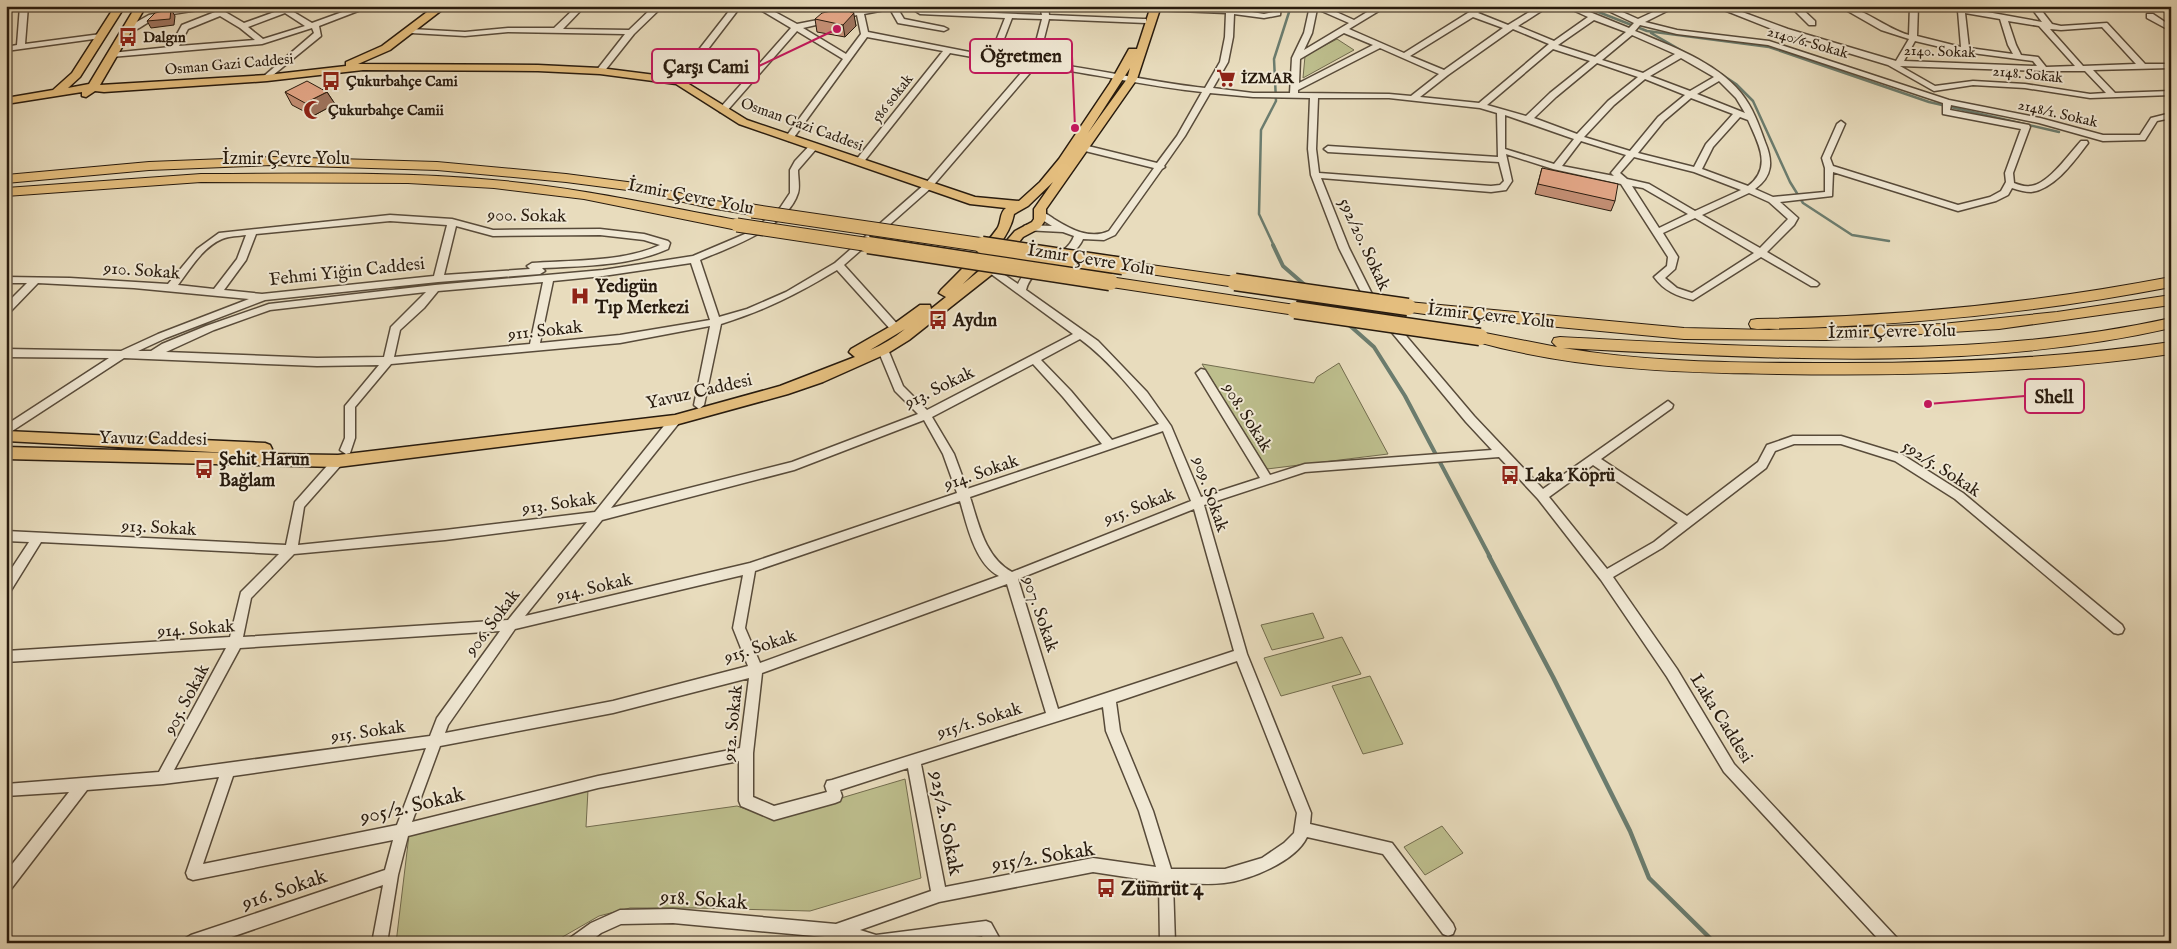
<svg xmlns="http://www.w3.org/2000/svg" width="2177" height="949" font-family="'IM FELL English',serif">
  <rect width="100%" height="100%" fill="#e8dcbd"/>
  <filter id="stains"><feTurbulence type="fractalNoise" baseFrequency=".004" numOctaves="4"/><feColorMatrix values="0 0 0 0 .2 0 0 0 0 .09 0 0 0 0 .02 0 0 0 .5 -.17"/></filter>
  <radialGradient id="worn" r=".72"><stop offset=".6" stop-color="#630" stop-opacity="0"/><stop offset="1" stop-color="#630" stop-opacity=".3"/></radialGradient>
  <!-- green -->
  <path fill="#bdbe8d" stroke="#726c4e" d="M1337,39L1354,50L1303,78L1305,56Z
    M1339,363L1388,454L1267,469L1202,364L1314,383L1317,377Z
    M1313,613L1324,638L1272,650L1261,625Z
    M1342,637L1361,674L1281,696L1264,658Z
    M1370,676L1403,744L1363,754L1332,686Z
    M905,779L921,878L810,911L695,908H630L599,916L552,943H396L409,835L588,790L586,827L737,806L774,818Z
    M1442,826L1463,853L1425,875L1404,847Z"/>
  <g fill="none" stroke-linecap="round" stroke-linejoin="round">
    <!-- stream-far2 -->
    <path stroke="#6b7c6e" stroke-width="2.5" d="M1583,6L1647,31L1769,47L1929,102L2059,132
      M1651,33L1691,56
      M1718,72L1736,84L1753,101L1790,182L1803,203L1852,235L1889,241
      M1274,246L1259,214L1261,130L1276,101L1274,59L1291,6"/>
    <!-- stream-far1 -->
    <path stroke="#6b7c6e" stroke-width="4" d="M1273,245L1283,266L1306,286
      M1348,324L1374,347L1405,396L1490,557"/>
    <!-- stream -->
    <path stroke="#6b7c6e" stroke-width="4.5" d="M1489,556L1553,677L1630,831L1649,878L1715,943"/>
    <!-- minor casing -->
    <g stroke="#584b3a" stroke-width="3">
      <path id="minor" d="M20,6H28L25,44L101,34L105,36L101,38L6,51V47L17,45Z
        M194,6H215L244,23L280,10L278,6H301L292,11L312,23L359,6H371L319,26L321,36L267,80L263,78L264,76L314,33L312,28L262,44L111,57L107,55L111,53L170,47L182,25L215,12L207,8C191,12 172,13 156,18C147,21 134,36 124,29L149,15ZM285,13L305,26L263,39L248,27ZM220,16L240,28L255,40L179,46L188,29Z
        M577,6H585L563,29L629,30L654,6H663L634,34L603,73H600L596,71L625,34L508,32L465,36L411,33L407,31L411,29L465,32L508,28H554Z
        M733,6H741L682,83H676V79Z
        M754,6H764L797,24L833,17V21L803,28L846,54L861,34L857,15L853,16L849,14L855,11L852,6H860L862,10L879,6H896L904,19L944,27L948,29L944,31L898,23L890,9L864,14L868,32L990,56L1005,18L920,14L908,6H917L922,10L1042,15L1040,6H1048L1049,15L1143,19H1146V23L1049,19L1038,62C1094,68 1149,82 1205,88L1220,62L1225,37L1226,13L1155,10H1152V6L1226,9V6H1234V9L1264,14L1273,12V6H1281L1280,15L1264,18L1234,14L1233,37L1228,62L1213,88L1253,93H1290L1292,58L1304,33L1310,6H1323L1354,20L1377,6H1387L1349,29L1404,53L1479,6H1489L1478,13L1508,25L1539,6H1549L1518,26L1554,41L1588,17L1564,6H1575L1629,28L1634,23L1598,6H1609L1638,19L1666,6H1677L1645,22L1677,30L1769,41L1949,100L2040,118L2103,135H2140L2151,118L2171,113V118L2157,121L2145,140L2103,141L2039,123L1951,105L1950,110L2029,125L2030,127L2013,173L2014,183C2019,185 2025,187 2030,186C2048,185 2069,154 2081,141H2087L2088,143C2075,160 2055,189 2031,192C2025,192 2018,190 2012,188L2008,195L1996,201L1958,211L1833,172L1832,196L1780,202L1798,218L1794,225L1767,252L1817,282L1819,284L1817,286H1811L1761,257L1693,300C1677,296 1664,291 1654,277L1667,266L1668,257L1621,184L1553,169L1506,154L1512,181L1506,190L1491,192L1321,178L1349,248L1374,298L1474,416L1543,489L1668,401L1673,405L1672,408L1601,459L1687,516L1758,462L1767,445L1793,436H1841L1903,455L1963,493L2122,625L2124,629L2122,633L2118,634L2114,633L1955,499L1895,461L1841,444H1794L1775,451L1766,468L1662,548L1613,577L1677,669L1734,764L1897,938L1899,943H1882L1724,772L1667,677L1601,580L1538,499L1499,457L1305,472L1204,505L1247,654L1311,813L1310,824L1392,843L1453,924L1455,929L1453,934L1448,936L1443,934L1383,854L1307,837C1296,861 1250,880 1224,883C1208,885 1190,883 1173,883L1175,943H1160L1159,882L1093,872L939,902L860,930L876,935L986,921L991,923L1002,943H986L982,936L929,943H852L840,939L838,943H823L825,937L673,923L621,924L601,933L588,943H568L570,938L591,923L620,910L673,909L836,924L931,891L908,768L840,790L842,796L840,801L835,803L774,820L741,806L739,801V761L598,788L408,836L398,875L387,943H372L383,885L214,943H184L186,938L191,935L385,870L393,840L193,880L188,878L186,873L219,777L163,784L87,790L11,889L6,891V872L69,792L6,796V784L159,772L226,648L6,662V651L230,637L241,592L279,554L41,542L10,592L6,593V577L29,542L6,541V531L286,545L295,502L334,458H342L344,461L342,464L304,507L298,545L445,530L595,512L671,417H679L680,420L679,423L611,508L792,462L918,414L895,391L878,350L879,347H887L903,386L927,410L1073,334L987,271L978,269L976,267L981,264L993,267L1018,284C1029,259 1065,261 1074,236L1063,232L1024,230V226L1027,225L1052,226L1036,216V212C1043,211 1048,215 1054,219C1070,229 1090,240 1109,231L1154,168L1081,150L1080,148L1084,145L1157,163L1177,136L1202,92C1146,86 1092,73 1036,66L931,188L844,265L900,327L901,329L900,331H892L837,270C797,294 766,310 721,324L704,405L699,409L694,405L710,326L620,343L391,364L355,407V438L350,453L346,454L340,450L345,438V406L379,365L317,366L124,358L6,435V425L109,358L6,357V349L121,351L158,334L249,299L134,288L38,283L10,312L6,313V304L27,283H6V277L70,278L168,284L197,249L219,233L390,215L452,219L493,230L600,229L644,234L668,241L670,243L668,249C630,266 584,266 542,268L545,271L540,274L438,282L265,300L166,338L138,351H151L162,344L206,326L269,304L435,285L603,270L693,256L752,231L780,208L790,193V170L795,161L811,144H817V148L798,170C798,177 800,187 798,193C787,228 730,247 700,260L719,317L747,309L786,292L835,263L925,184L1028,65L989,60L950,53L862,164L859,165L855,162L856,160L943,51L867,37L792,140L789,141L785,138L843,59L797,31L726,112H720V108L791,28ZM1317,9L1349,23L1304,50L1312,33ZM1473,17L1503,28L1444,70L1410,56ZM1012,18L1042,19L1031,61L997,57ZM1594,20L1626,32L1595,57L1558,45ZM1640,25L1677,34L1768,45L1943,103V114L2021,129L2005,173L2006,182L2001,191L1990,197L1958,205L1833,166L1830,158L1845,124L1841,121L1837,124L1822,158L1825,168V192L1773,197L1755,189C1773,176 1773,161 1765,142C1759,125 1753,108 1741,93C1716,62 1671,46 1635,31ZM1513,29L1549,44L1479,103L1420,97L1448,75ZM1344,33L1373,45L1299,83L1300,59ZM1632,35L1675,54L1643,73L1602,60ZM1380,48L1439,74L1411,96L1389,94L1298,93V90ZM1553,49L1590,61L1550,93L1526,116L1487,105ZM1681,58L1714,77L1690,91L1650,76ZM1597,63L1638,77L1608,101L1577,134L1534,118L1556,97ZM1645,79L1685,95L1658,117L1630,151L1584,137L1614,105ZM1719,81L1736,98L1745,113L1697,94ZM1210,93L1253,97L1310,98L1308,149L1311,175L1339,248L1365,300L1466,422L1492,450L1305,464L1270,475L1205,370L1201,369L1196,373L1260,478L1201,497L1171,426L1147,392L1098,341L1026,290C1033,261 1072,265 1083,239L1104,240L1115,235L1162,169L1165,167L1164,166L1185,136ZM1318,98H1389L1480,108L1497,113L1498,157L1328,146L1324,149L1328,152L1499,162L1504,181L1500,185L1491,186L1319,173L1316,149ZM1691,98L1733,114L1706,144L1694,167L1638,153L1664,121ZM1505,115L1574,139L1554,164L1505,149ZM1740,117L1748,120C1758,143 1773,167 1748,186L1702,169L1713,147ZM1581,141L1626,155L1611,173L1614,176L1562,166ZM1634,157L1694,172L1741,190L1695,211L1649,184L1627,179L1620,173ZM1632,186L1643,188L1688,214L1659,228ZM1749,193L1769,202L1788,219L1760,248L1702,215ZM1695,218L1754,253L1692,293L1677,288L1665,278L1675,269L1678,257L1663,233ZM390,221L447,225L434,276L262,294L224,290L246,260L256,234ZM456,226L493,236L600,235L644,240L660,245C624,262 572,260 532,263L527,266L530,269L444,275ZM246,235L237,259L214,289L178,285C190,269 203,247 222,239C229,236 239,236 246,235ZM691,263L710,320L620,335L540,343L553,281L603,276ZM543,282L530,344L394,357L400,330L424,308L438,291ZM426,292L391,327L384,357L317,358L166,352L214,330L270,310ZM1080,339C1110,361 1137,395 1159,424L1112,440L1071,391L1041,360ZM1033,364L1063,397L1102,444L967,489L954,454L932,417ZM924,420L943,454L957,493L750,563L525,616L602,520L794,470ZM1163,431L1191,501L1012,572C985,557 979,525 970,497ZM1593,465L1678,523L1654,542L1607,569L1549,497ZM960,501C967,525 975,564 999,576L760,663L745,628L755,571ZM1194,509L1234,651L1058,709L1018,579ZM587,522L508,620L243,637L251,598L294,554L445,540ZM743,575L733,628L748,666L613,701L445,733L448,725L515,629ZM1007,584L1046,713L832,780L827,781L825,786L827,792L774,806L753,797V753L762,673ZM500,631L437,718L430,736L174,770L240,648ZM1237,661L1297,813L1294,833L1284,843L1262,858L1225,869H1171L1153,811L1120,731L1116,702ZM749,678L740,748L598,776L412,822L440,746L613,713ZM1103,707L1106,731L1139,811L1156,867L1093,858L945,887L921,764ZM426,748L397,825L203,864L233,776Z
        M1714,6H1726L1788,29L1896,61L1909,39L1881,30L1839,6C1862,6 1886,29 1909,35L1910,6H1918L1917,36L1961,47L1958,11L1938,6H1965V8L2042,22L2030,6H2038L2052,24L2061,26L2107,23L2145,64H2171V68L2093,70L2115,93L2171,91V95L2090,98L2025,88L1973,85L1934,91L1888,65L1782,33ZM1965,13L2000,19L2008,45L2013,54L1969,48ZM2008,21L2039,26L2075,66L2046,67L2038,57L2021,55L2016,45ZM2102,27L2136,64L2083,66L2050,29L2061,30ZM1915,41L1957,51L2033,61L2037,66L1904,61ZM1900,66L2044,71H2085L2106,93L2090,94L2025,84L1973,81L1935,86Z
        M1790,6H1799L1815,21V25H1809Z
        M2147,14H2153L2171,26V31L2147,18Z"/>
    </g>
    <!-- major casing -->
    <g stroke="#281b0e" stroke-width="3">
      <path id="major" d="M115,6H125L80,77L68,88L89,84L136,6H146L100,85L267,75L346,66V62L382,46L435,6H447L390,50L358,64L538,65L600,68L679,78L747,120L975,197L1019,201L1040,182L1059,159L1110,83L1129,49H1137L1151,6H1161L1137,79L1046,209V219L1040,228L1023,237L995,272L909,340L888,353L823,382L788,394L675,425L338,467L6,459V447L231,453L6,441V431L265,443L270,445L272,449L268,454L338,455L675,415L780,386L855,357L849,352L851,349L891,326L920,305H930L931,309L946,297L939,293L941,290C961,270 981,251 997,229C1002,222 999,213 1006,208L970,204L739,124L676,84L600,74L538,71L363,70L267,81L104,92L95,91L86,97L82,96V92L6,104V98L53,90L72,73ZM1130,68L1127,79L1088,133ZM1053,182L1034,209V219L1032,222L1015,231L985,266L963,284C982,265 1009,241 1014,214L1028,206ZM905,329C894,338 882,345 870,350Z"/>
    </g>
    <!-- highway casing -->
    <g stroke="#281b0e" stroke-width="2">
      <path id="highway" d="M272,157L437,162L566,174L635,183L710,200L752,207L757,208L759,211L757,214L752,215L710,208L635,191L566,182L437,170L272,165L149,170L6,183V175L149,162Z
        M201,174C298,174 396,171 493,180C576,187 656,205 737,220L742,222L744,225L742,228L737,230L584,199L494,188L408,183L201,182L6,196V188Z
        M1123,261L1235,277L1240,278L1243,282L1240,286L1235,287L1118,269L1116,266L1118,263Z
        M1110,277L1295,305L1300,306L1303,310L1300,314L1295,315L1105,286L1102,282L1105,278Z
        M2171,277V287C2035,313 1895,327 1757,329L1751,328L1749,324L1751,320L1757,319C1895,317 2035,303 2171,277Z
        M2171,295V305L1999,329L1826,340L1684,339L1432,315L1403,311L1400,307L1403,303L1408,302L1684,328L1769,330L1942,324L2057,312Z
        M2171,318V328C1974,373 1763,358 1563,348C1646,362 1732,363 1816,363C1935,364 2053,359 2171,342V354C2041,373 1910,376 1778,374C1677,373 1572,369 1474,341L1472,337L1474,333L1480,332L1557,347L1552,342L1554,338L1560,337C1761,347 1973,362 2171,318Z"/>
    </g>
    <!-- minor -->
    <use href="#minor" fill="#f0e8d4" fill-rule="evenodd"/>
    <!-- major -->
    <use href="#major" fill="#e4be7e" fill-rule="evenodd"/>
    <!-- highway -->
    <use href="#highway" fill="#e4be7e" fill-rule="evenodd"/>
    <!-- highway-bridge-far1 casing -->
    <g stroke="#281b0e" stroke-width="15" stroke-linecap="butt">
      <path id="highway-bridge-far1" d="M752,211L990,246
        M737,225L877,246"/>
    </g>
    <!-- highway-bridge casing -->
    <g stroke="#281b0e" stroke-width="19" stroke-linecap="butt">
      <path id="highway-bridge" d="M868,245L1110,282
        M982,245L1123,266
        M1235,282L1408,307
        M1295,310L1480,337"/>
    </g>
    <!-- highway-bridge-far1 -->
    <use href="#highway-bridge-far1" stroke="#e4be7e" stroke-width="13"/>
    <!-- highway-bridge -->
    <use href="#highway-bridge" stroke="#e4be7e" stroke-width="16"/>
  </g>
  <!-- wall -->
  <path fill="#c59076" stroke="#281b0e" d="M853,13L856,26L845,37L817,32L815,19Z
    M285,92H327L335,104L313,116L292,105Z
    M1542,168L1615,201L1611,211L1535,194Z"/>
  <!-- shaded-wall -->
  <path fill="#a07660" stroke="#281b0e" d="M171,9L175,16L174,25L151,28L147,21Z
    M853,9L856,26L845,37L843,25L850,12Z
    M327,92L335,104L313,116L305,103Z"/>
  <!-- building -->
  <path fill="#e5a889" stroke="#281b0e" d="M845,8L853,9L850,12L854,13L843,25L815,19L822,13Z
    M171,9L170,19L147,21L155,13Z
    M307,81L327,92L305,103L285,92Z
    M1542,168L1618,184L1615,201L1538,184Z"/>
  <!-- icons -->
  <defs>
    <g id="bus-bare" transform="scale(1.5)"><path d="M-5-6H5V4H4V6H2V4H-2V6H-4V4H-5ZM-3.5-4V0h7V-4ZM-3.5 1.2v1.5H-2V1.2ZM2 1.2v1.5H3.5V1.2Z" fill="#8f2418" stroke="#f0e8d4" stroke-width="2.5" paint-order="stroke"/></g>
    <g id="supermarket-bare" transform="scale(1.5)"><path d="M-6-5.5h2.5l.6 2H6L4.5 2H-2.5L-4.4-4H-6ZM-1.5 3.2a1.3 1.3 0 1 0 .1 0ZM3 3.2a1.3 1.3 0 1 0 .1 0Z" fill="#8f2418" stroke="#f0e8d4" stroke-width="2.5" paint-order="stroke"/></g>
    <g id="mosque-bare" transform="scale(1.5)"><path d="M3.5-4.9A6 6 0 1 0 3.5 4.9A5 5 0 1 1 3.5-4.9Z" fill="#8f2418" stroke="#f0e8d4" stroke-width="2.5" paint-order="stroke"/></g>
    <g id="hospital-bare" transform="scale(1.5)"><path d="M-5-5h3v3.5h4V-5h3V5h-3V1.5h-4V5h-3Z" fill="#8f2418" stroke="#f0e8d4" stroke-width="2.5" paint-order="stroke"/></g>
  </defs>
  <g fill-rule="evenodd">
    <use href="#bus-bare" x="128" y="37"/>
    <use href="#supermarket-bare" x="1226" y="78"/>
    <use href="#bus-bare" x="331" y="81"/>
    <use href="#mosque-bare" x="313" y="110"/>
    <use href="#hospital-bare" x="580" y="296"/>
    <use href="#bus-bare" x="938" y="320"/>
    <use href="#bus-bare" x="204" y="469"/>
    <use href="#bus-bare" x="1510" y="475"/>
    <use href="#bus-bare" x="1106" y="888"/>
  </g>
  <g text-anchor="middle" stroke-width="4" stroke-linejoin="round" paint-order="stroke">
    <!-- far-poi labels -->
    <g font-size="15" font-weight="bold" fill="#281b0e" stroke="#f0e8d4" text-anchor="start">
      <text x="143" y="42">Dalgın</text>
      <text x="1241" y="83">İZMAR</text>
      <text x="346" y="86">Çukurbahçe Cami</text>
      <text x="328" y="115">Çukurbahçe Camii</text>
    </g>
    <!-- far-street labels -->
    <g font-size="15" fill="#281b0e" stroke="#f0e8d4">
      <text transform="translate(1808 42) rotate(16)" y="5">2140/6. Sokak</text>
      <text transform="translate(1940 51) rotate(2)" y="5">2140. Sokak</text>
      <text transform="translate(229 64) rotate(-5)" y="5">Osman Gazi Caddesi</text>
      <text transform="translate(2028 74) rotate(6)" y="5">2148. Sokak</text>
      <text transform="translate(892 98) rotate(-52)" y="5">586 sokak</text>
      <text transform="translate(2058 113) rotate(13)" y="5">2148/1. Sokak</text>
      <text transform="translate(802 124) rotate(20)" y="5">Osman Gazi Caddesi</text>
    </g>
    <!-- street labels -->
    <g font-size="18" fill="#281b0e" stroke="#f0e8d4">
      <text x="286" y="164">İzmir Çevre Yolu</text>
      <text transform="translate(691 196) rotate(11)" y="6">İzmir Çevre Yolu</text>
      <text transform="translate(527 215) rotate(1)" y="6">900. Sokak</text>
      <text transform="translate(1365 244) rotate(65)" y="6">592/20. Sokak</text>
      <text transform="translate(1091 259) rotate(9)" y="6">İzmir Çevre Yolu</text>
      <text transform="translate(142 270) rotate(4)" y="6">910. Sokak</text>
      <text transform="translate(347 271) rotate(-6)" y="6">Fehmi Yiğin Caddesi</text>
      <text transform="translate(1491 315) rotate(6)" y="6">İzmir Çevre Yolu</text>
      <text transform="translate(545 330) rotate(-6)" y="6">911. Sokak</text>
      <text transform="translate(1892 331) rotate(-1)" y="6">İzmir Çevre Yolu</text>
      <text transform="translate(939 387) rotate(-26)" y="6">913. Sokak</text>
      <text transform="translate(699 391) rotate(-13)" y="6">Yavuz Caddesi</text>
      <text transform="translate(1248 417) rotate(58)" y="6">908. Sokak</text>
      <text transform="translate(153 438) rotate(1)" y="6">Yavuz Caddesi</text>
      <text transform="translate(1942 468) rotate(33)" y="6">592/5. Sokak</text>
      <text transform="translate(981 472) rotate(-19)" y="6">914. Sokak</text>
      <text transform="translate(1211 494) rotate(71)" y="6">909. Sokak</text>
      <text transform="translate(559 503) rotate(-8)" y="6">913. Sokak</text>
      <text transform="translate(1139 506) rotate(-21)" y="6">915. Sokak</text>
      <text transform="translate(159 527) rotate(3)" y="6">913. Sokak</text>
      <text transform="translate(594 587) rotate(-13)" y="6">914. Sokak</text>
      <text transform="translate(1041 614) rotate(71)" y="6">907. Sokak</text>
      <text transform="translate(492 622) rotate(-53)" y="6">906. Sokak</text>
      <text transform="translate(196 628) rotate(-4)" y="6">914. Sokak</text>
      <text transform="translate(760 646) rotate(-18)" y="6">915. Sokak</text>
      <text transform="translate(186 699) rotate(-62)" y="6">905. Sokak</text>
      <text transform="translate(1722 718) rotate(58)" y="6">Laka Caddesi</text>
      <text transform="translate(979 720) rotate(-17)" y="6">915/1. Sokak</text>
      <text transform="translate(732 723) rotate(-84)" y="6">912. Sokak</text>
      <text transform="translate(368 731) rotate(-8)" y="6">915. Sokak</text>
    </g>
    <!-- poi labels -->
    <g font-size="18" font-weight="bold" fill="#281b0e" stroke="#f0e8d4" text-anchor="start">
      <text x="595" y="292">Yedigün<tspan x="595" dy="21">Tıp Merkezi</tspan></text>
      <text x="953" y="326">Aydın</text>
      <text x="219" y="465">Şehit Harun<tspan x="219" dy="21">Bağlam</tspan></text>
      <text x="1525" y="481">Laka Köprü</text>
    </g>
    <!-- near-street labels -->
    <g font-size="21" fill="#281b0e" stroke="#f0e8d4">
      <text transform="translate(412 805) rotate(-13)" y="7">905/2. Sokak</text>
      <text transform="translate(947 823) rotate(79)" y="7">925/2. Sokak</text>
      <text transform="translate(1043 856) rotate(-9)" y="7">915/2. Sokak</text>
      <text transform="translate(284 889) rotate(-19)" y="7">916. Sokak</text>
      <text transform="translate(704 899) rotate(4)" y="7">918. Sokak</text>
    </g>
    <!-- near-poi labels -->
    <g font-size="21" font-weight="bold" fill="#281b0e" stroke="#f0e8d4" text-anchor="start">
      <text x="1121" y="895">Zümrüt 4</text>
    </g>
  </g>
  <!-- callouts -->
  <path fill="none" stroke="#c2185b" stroke-width="2" d="M1075 128L1072 56M837 29L759 66M1928 404L2025 396"/>
  <g fill="#c2185b" stroke="#f0e8d4" stroke-width="2">
    <circle cx="1075" cy="128" r="5"/>
    <circle cx="837" cy="29" r="5"/>
    <circle cx="1928" cy="404" r="5"/>
  </g>
  <g fill="#f0e8d4" stroke="#c2185b" stroke-width="2">
    <rect x="970" y="39" width="102" height="34" rx="5"/>
    <rect x="652" y="49" width="107" height="34" rx="5"/>
    <rect x="2025" y="379" width="59" height="34" rx="5"/>
  </g>
  <g font-size="19" text-anchor="middle" font-weight="bold" fill="#281b0e">
    <text x="1021" y="62">Öğretmen</text>
    <text x="706" y="73">Çarşı Cami</text>
    <text x="2054" y="403">Shell</text>
  </g>
  <!-- margin -->
  <rect width="2177" height="949" fill="none" stroke="#e8dcbd" stroke-width="25"/>
  <rect x="8" y="8" width="2162" height="934" fill="none" stroke="#281b0e" stroke-width="2.5"/>
  <rect x="12" y="12" width="2152" height="924" fill="none" stroke="#281b0e"/>
  <rect width="100%" height="100%" filter="url(#stains)"/>
  <rect width="100%" height="100%" fill="url(#worn)"/>
</svg>
